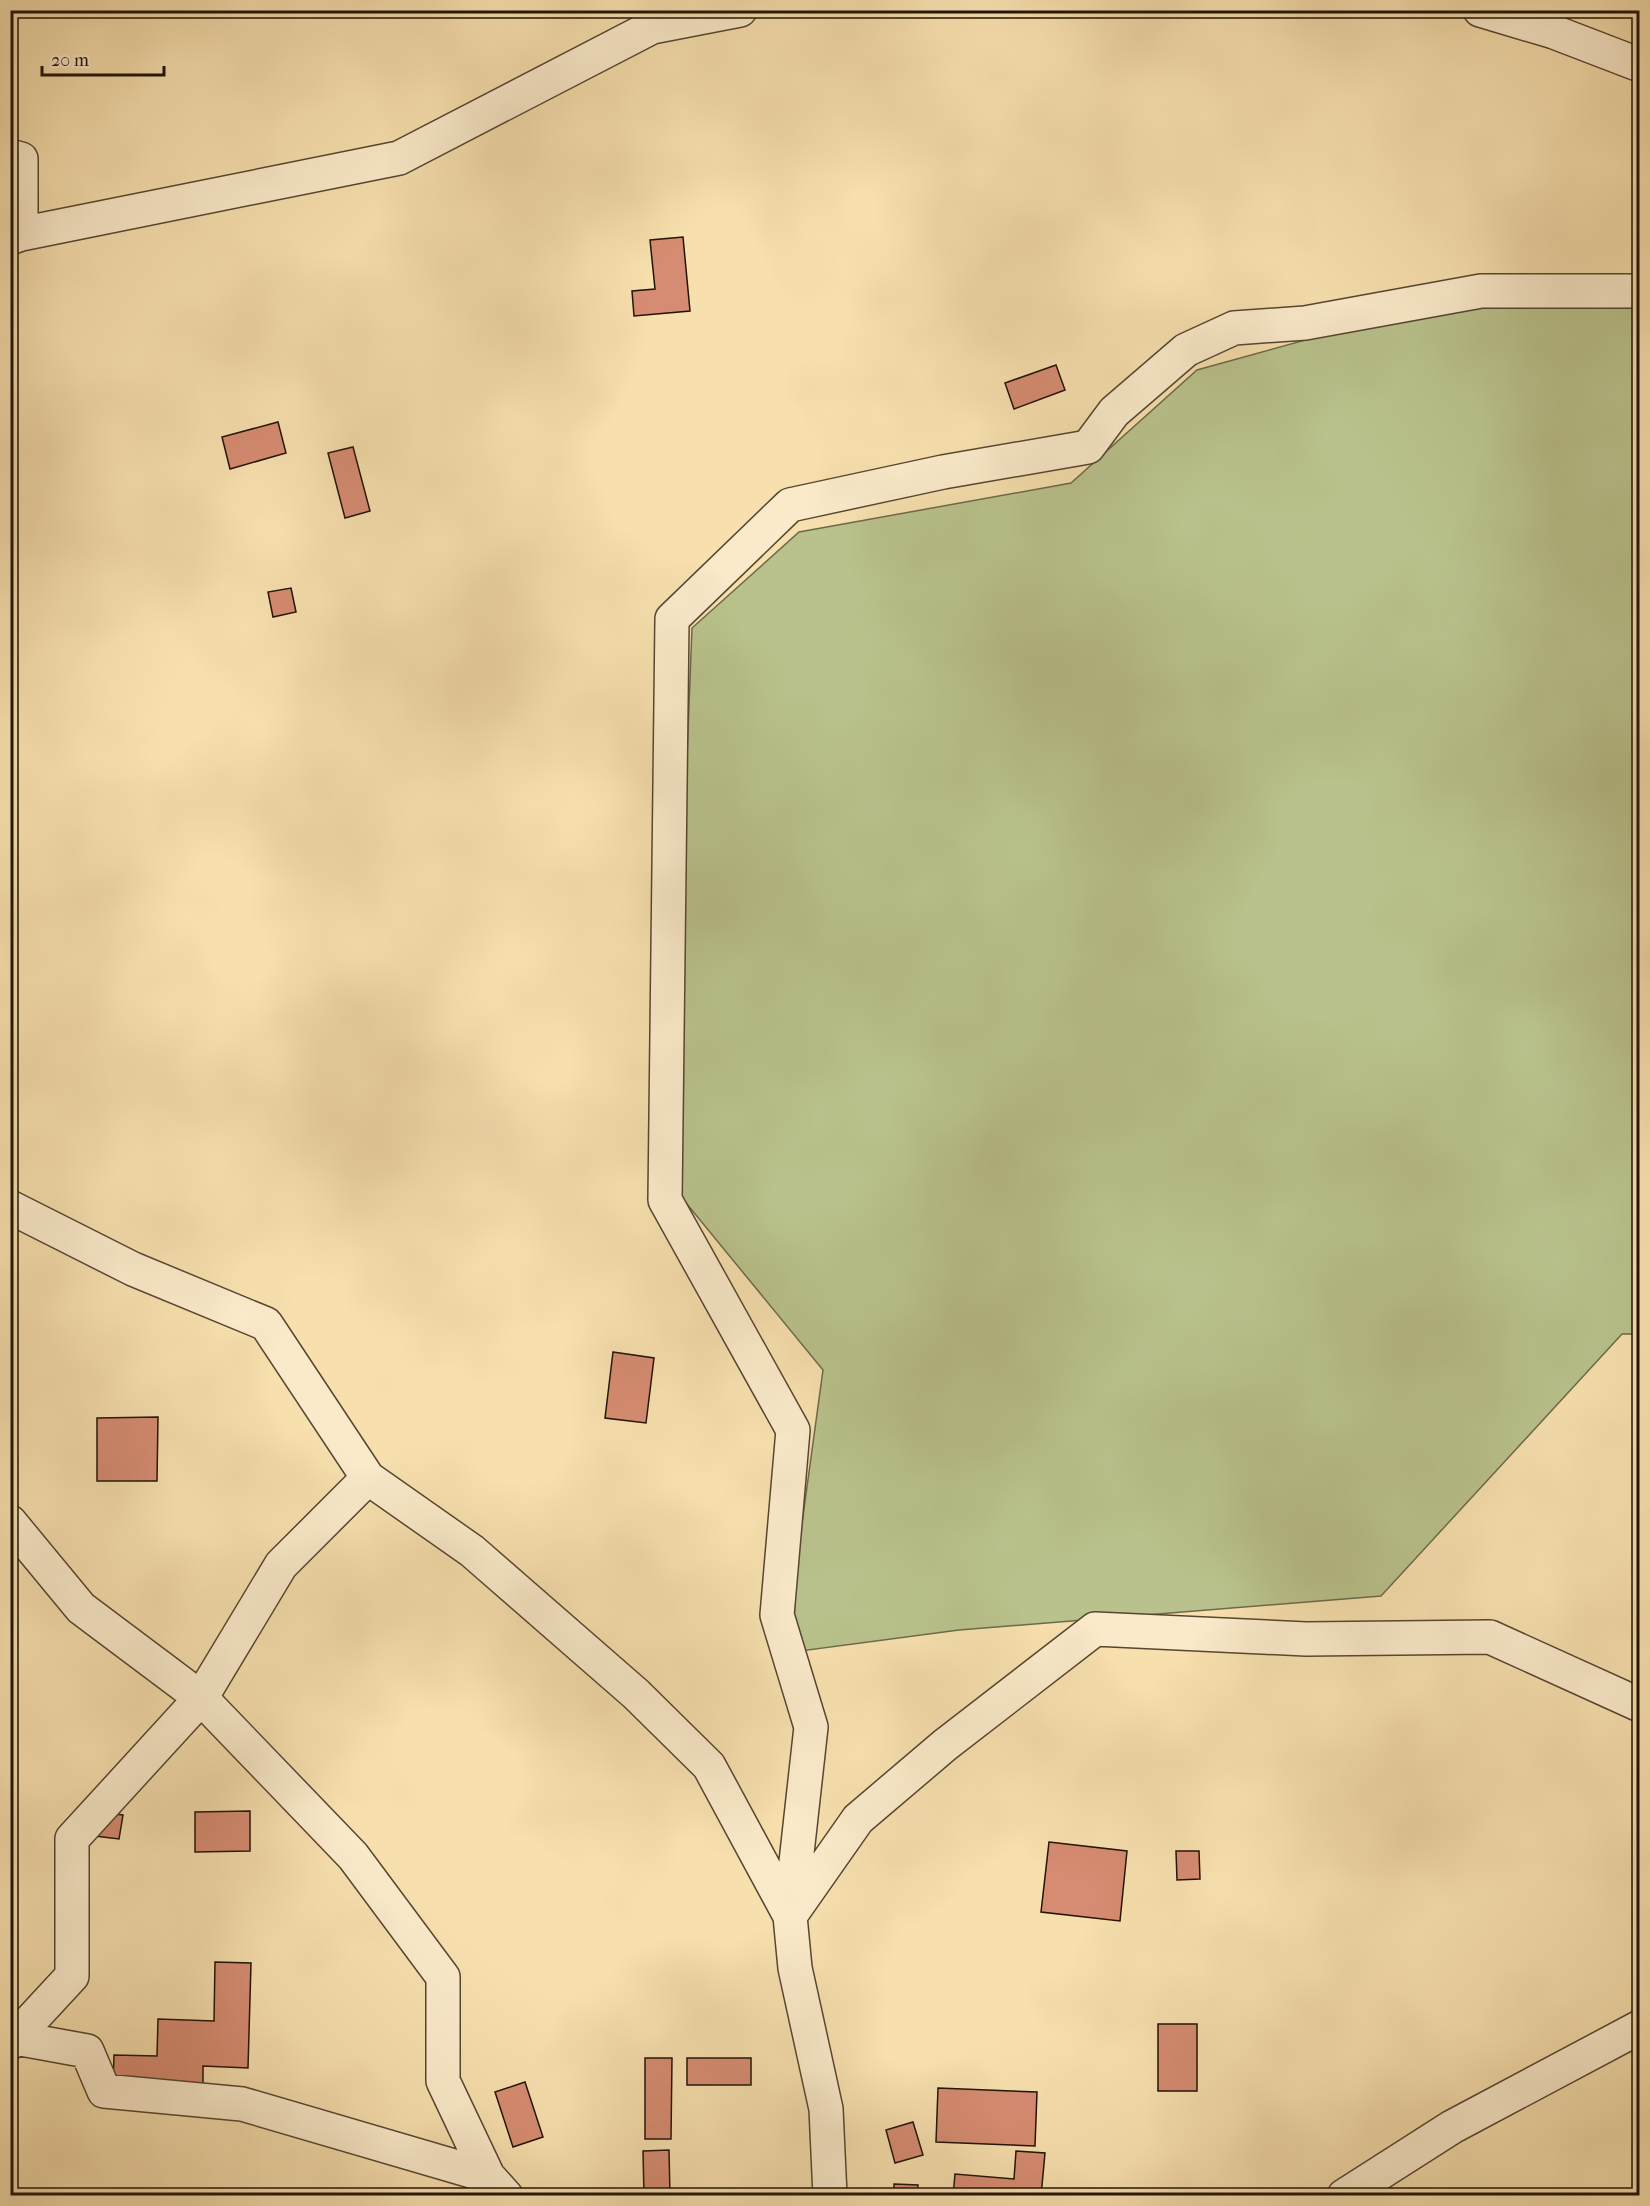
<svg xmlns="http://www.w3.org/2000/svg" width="1650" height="2206" font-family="'IM FELL French Canon',serif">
  <rect width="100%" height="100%" fill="#f7dfae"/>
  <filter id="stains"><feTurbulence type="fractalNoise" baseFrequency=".00333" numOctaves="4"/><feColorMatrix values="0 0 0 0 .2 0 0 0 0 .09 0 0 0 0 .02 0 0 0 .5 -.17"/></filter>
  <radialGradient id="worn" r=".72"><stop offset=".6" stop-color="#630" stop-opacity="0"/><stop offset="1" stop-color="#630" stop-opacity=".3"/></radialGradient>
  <!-- green -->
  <path fill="#b9c28c" stroke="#6d6a4a" stroke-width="1.5" d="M1472,294L1639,295V1334H1622L1381,1596L959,1630L793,1652L796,1567L823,1370L682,1198L680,940L692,628L799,532L1071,483L1197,370Z"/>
  <!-- building -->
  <path fill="#d68c72" stroke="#211307" stroke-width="1.5" d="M683,237L690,311L634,316L632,291L655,289L650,240Z
    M1056,365L1065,390L1014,409L1005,383Z
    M278,422L286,453L230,469L222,437Z
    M353,447L370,511L345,518L328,453Z
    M291,588L296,612L273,617L268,592Z
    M613,1352L654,1358L646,1423L605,1418Z
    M158,1417L157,1481H97V1418Z
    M250,1811V1851L195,1852V1812Z
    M97,1812L123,1815L119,1839L95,1836Z
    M1049,1842L1127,1851L1120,1921L1041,1912Z
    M1176,1851H1199L1200,1879L1177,1880Z
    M215,1962L251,1963L248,2068L203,2066V2092L113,2089L114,2055L157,2056L158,2019L214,2021Z
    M1158,2024H1197V2091H1158Z
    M645,2058H672L671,2139H645Z
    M687,2058H751V2085H687Z
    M525,2082L543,2137L513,2147L495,2092Z
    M938,2088L1037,2092L1035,2146L936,2142Z
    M913,2122L923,2155L895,2163L886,2130Z
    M669,2150L670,2196H644L643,2151Z
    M1016,2151L1045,2153L1041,2196H953L955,2174L1014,2179Z
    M894,2184L918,2185L917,2196H894Z"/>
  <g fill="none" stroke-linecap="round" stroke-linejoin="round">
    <!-- street casing -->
    <g stroke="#564631" stroke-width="36">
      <path id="street" d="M1480,10L1554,32L1640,65
        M10,156L21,159V234
        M10,238L21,234L399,158L652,27L740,10
        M10,1207L133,1269L266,1324L368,1478L472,1551L636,1694L709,1766L790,1916L858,1819L945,1745L1095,1629L1306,1639L1490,1637L1640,1705
        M10,1522L81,1608L201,1698L353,1856L443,1977V2081L488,2176L506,2196
        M10,2037L87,2051L104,2091L242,2104L488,2176
        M10,2043L72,1976V1839L201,1698L281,1565L368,1478
        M830,2196L826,2109L795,1968L790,1916L811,1727L777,1615L793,1430L665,1200L672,619L790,505L943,472L1088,447L1114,412L1186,350L1234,328L1305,323L1481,291H1640
        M1344,2196L1452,2127L1640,2027"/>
    </g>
    <!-- street -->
    <use href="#street" stroke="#faeaca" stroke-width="33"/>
  </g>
  <!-- margin -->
  <rect width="1650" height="2206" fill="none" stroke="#f7dfae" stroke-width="36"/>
  <rect x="12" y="12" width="1626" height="2182" fill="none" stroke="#211307" stroke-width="3"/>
  <rect x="18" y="18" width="1614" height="2170" fill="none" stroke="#211307" stroke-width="1.5"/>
  <!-- scale -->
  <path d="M42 66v9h122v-9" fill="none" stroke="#211307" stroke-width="3"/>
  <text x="51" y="66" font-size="18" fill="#211307" stroke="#faeaca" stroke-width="4.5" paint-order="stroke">20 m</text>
  <rect width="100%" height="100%" filter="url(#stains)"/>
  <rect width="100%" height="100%" fill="url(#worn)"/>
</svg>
